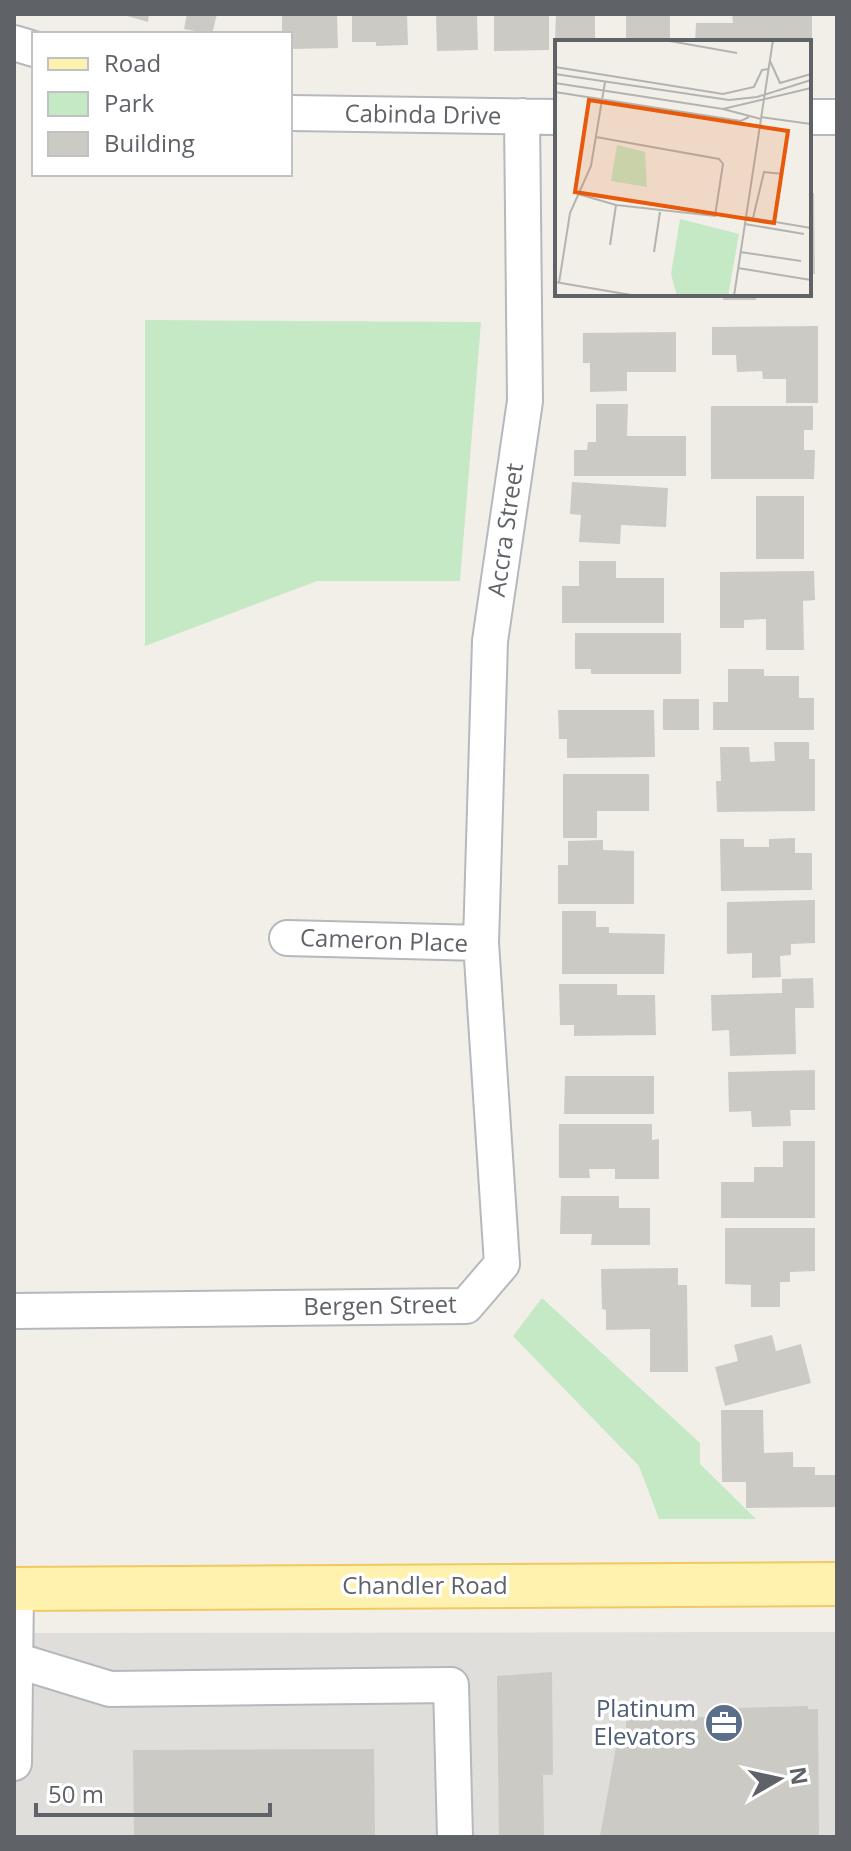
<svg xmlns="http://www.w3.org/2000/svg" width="851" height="1851" font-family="'Open Sans',sans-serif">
  <rect width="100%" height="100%" fill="#f1efe8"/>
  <!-- industrial -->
  <path fill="#e0deda" d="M837,1632V1837H14V1633Z"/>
  <!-- green -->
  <path fill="#c5e8c5" d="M145,320L481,322L460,581H317L145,646Z
    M542,1298L700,1443V1464L756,1519H659L639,1466L513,1336Z"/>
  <!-- building -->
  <path fill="#cccac5" d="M120,14H149L148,22Z
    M187,14H217L212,34L184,29Z
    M282,14H337L338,48L290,49V34H282Z
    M352,14H407L408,45L376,46V42H352Z
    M436,14H477L478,50L437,51Z
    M494,14H549V50L494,51Z
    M556,14H595V42H555Z
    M626,14H670V42H626Z
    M732,14H812V49H809V42H695L696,23H733Z
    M809,193H814L815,274H809Z
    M723,294H756V300H723Z
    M818,326V403H786V379H763L762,371L737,372L736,355H712V327Z
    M676,332V372H627V391L590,392V363H583V333Z
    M596,404H628L627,436H686V476H574V450H587L588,442H596Z
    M711,406H813V430H804V450H815L814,479H711Z
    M572,482L668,488L666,527L621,525L620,544L579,542L581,515L570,514Z
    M756,496H804V559H756Z
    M579,561H616V578H664V623H562V586H579Z
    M814,571L815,600L803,601L804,650H766V619L744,620V628H720V572Z
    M575,633H681V674H591V669H575Z
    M728,669H764V676H799V698H814V730H713V702H728Z
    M663,699H699V730H663Z
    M558,710H654L655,757L567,758V739H559Z
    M774,742H809V759H815V811L717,812L716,781H721L720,747H749L750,762L775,761Z
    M563,774H649V811H597V838H563Z
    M795,838V853H812V890L721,891L720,839H744V847H769V839Z
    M603,840V850L634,851V904H558V865H568V841Z
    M815,900V943L791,944V955L780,956L781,977L752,978V953L727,954V902Z
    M562,911H596V927H609V933L665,934L664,974H562Z
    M813,978L814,1008H795L796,1054L730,1056L729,1030L712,1031L711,995L782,993V979Z
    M559,984H617V995H655L656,1035L574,1036V1025H560Z
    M815,1070V1110H790L791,1126L752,1127L751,1111L729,1112L728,1072Z
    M565,1076H654V1114H564Z
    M559,1124H652V1140L659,1139V1179H615V1169H589L590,1178H559Z
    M783,1141H815V1218H721V1182H754V1167H783Z
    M561,1196H619V1208H650V1245H591L592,1234H560Z
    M725,1228H815V1271L790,1272V1282H780V1307H751V1285L725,1284Z
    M678,1268V1285H687L688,1372H650V1329L606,1330V1310L602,1309L601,1269Z
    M772,1335L776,1351L801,1344L811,1383L725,1406L715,1367L738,1361L734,1345Z
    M721,1410H763L764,1453L793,1452V1467H815V1475H837V1507L746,1508V1482H722Z
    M552,1672L553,1775H543L544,1837H499L497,1676Z
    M687,1703V1709H691L692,1717H736L737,1708L808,1706V1709H818L819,1837L600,1836L616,1747L620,1746V1734L626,1733V1711L645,1710L644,1704Z
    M374,1749L375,1837H134L133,1750Z"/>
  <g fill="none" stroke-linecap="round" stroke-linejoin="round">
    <!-- minor casing -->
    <g stroke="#b5b8bc" stroke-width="38">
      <path id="minor" d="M14,43L34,49
        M290,113L557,117
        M809,117H837
        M287,938L481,943
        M14,1311L466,1306L502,1264L481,943L490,641L525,401L522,116
        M15,1660L110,1689L451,1685L455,1837
        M14,1763L16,1589"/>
    </g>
    <!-- major casing -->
    <g stroke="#f2c960" stroke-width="46">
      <path id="major" d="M14,1589L837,1584"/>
    </g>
    <!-- minor -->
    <use href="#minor" stroke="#fff" stroke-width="34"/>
    <!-- major -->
    <use href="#major" stroke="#fff2af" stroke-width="42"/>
  </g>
  <!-- icons -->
  <defs>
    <g id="office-disc" transform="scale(2)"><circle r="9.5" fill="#5c6f8a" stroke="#fff"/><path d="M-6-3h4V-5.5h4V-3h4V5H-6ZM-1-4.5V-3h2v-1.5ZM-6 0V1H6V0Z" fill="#fff"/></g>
  </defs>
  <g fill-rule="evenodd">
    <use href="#office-disc" x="724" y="1723"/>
  </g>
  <g text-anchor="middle" stroke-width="7" stroke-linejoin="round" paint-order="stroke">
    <!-- street labels -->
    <g font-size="24" fill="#5f6368" stroke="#fff">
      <text transform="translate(423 115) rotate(1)" y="8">Cabinda Drive</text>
      <text transform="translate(506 530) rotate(-82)" y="8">Accra Street</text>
      <text transform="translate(384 941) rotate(2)" y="8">Cameron Place</text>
      <text transform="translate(380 1306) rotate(-1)" y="8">Bergen Street</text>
      <text x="425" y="1594">Chandler Road</text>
    </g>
    <!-- service labels -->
    <g font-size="24" fill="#4e5e75" stroke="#fff" text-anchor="end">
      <text x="696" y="1717">Platinum<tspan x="696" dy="28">Elevators</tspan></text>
    </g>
  </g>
  <!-- overview -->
  <g transform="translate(555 40)">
    <rect width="256" height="256" fill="#f1efe8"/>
    <path d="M62,105L90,112L92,147L56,141ZM125,179L184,194L173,256H122L116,234Z" fill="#c5e8c5"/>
    <path fill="none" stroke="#b3b3b1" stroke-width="2" d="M109,0L182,13M215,21L225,43L256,34M0,27L168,54L199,47L207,30L213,29M0,34L174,60L202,57L256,40M0,43L168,69L256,48M0,52L186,81L194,77M168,69L206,79M206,77L256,84M23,154L61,165L160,176L168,124L164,119L41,97M191,177L256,188M198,178L209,132L228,134M190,184L249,194M55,205L61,165M99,212L105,172M185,212L246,221M183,228L256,240M0,242L82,256M4,243L15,173L36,126L50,42M179,256L218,0"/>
    <path fill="#e8590c" fill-opacity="0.15" stroke="#e8590c" stroke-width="4" d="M34,60L233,91L219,183L20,152Z"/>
    <rect width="256" height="256" fill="none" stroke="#5f6368" stroke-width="4"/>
  </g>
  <!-- border -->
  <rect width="851" height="1851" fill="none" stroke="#5f6368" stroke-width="32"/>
  <!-- legend -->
  <rect x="32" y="32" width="260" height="144" fill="#ffffff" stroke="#bfc1c3" stroke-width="2"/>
  <rect x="48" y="58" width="40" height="12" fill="#fff2af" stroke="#bfc1c3" stroke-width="2"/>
  <text x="104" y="72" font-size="24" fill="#5f6368">Road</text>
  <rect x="48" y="92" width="40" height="24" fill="#c5e8c5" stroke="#bfc1c3" stroke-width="2"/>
  <text x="104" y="112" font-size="24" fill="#5f6368">Park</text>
  <rect x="48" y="132" width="40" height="24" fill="#cccac5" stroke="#bfc1c3" stroke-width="2"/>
  <text x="104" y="152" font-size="24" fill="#5f6368">Building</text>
  <!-- north arrow -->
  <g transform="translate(779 1779) rotate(81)" stroke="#ffffff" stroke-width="6" paint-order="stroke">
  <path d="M0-6L14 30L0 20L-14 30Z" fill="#5f6368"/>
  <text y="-12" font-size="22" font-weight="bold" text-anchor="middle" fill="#5f6368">N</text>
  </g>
  <!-- scale -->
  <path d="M36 1803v12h234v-12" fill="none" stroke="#5f6368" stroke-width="4"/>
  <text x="48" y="1803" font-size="24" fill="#5f6368" stroke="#ffffff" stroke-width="6" paint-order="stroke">50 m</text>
</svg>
